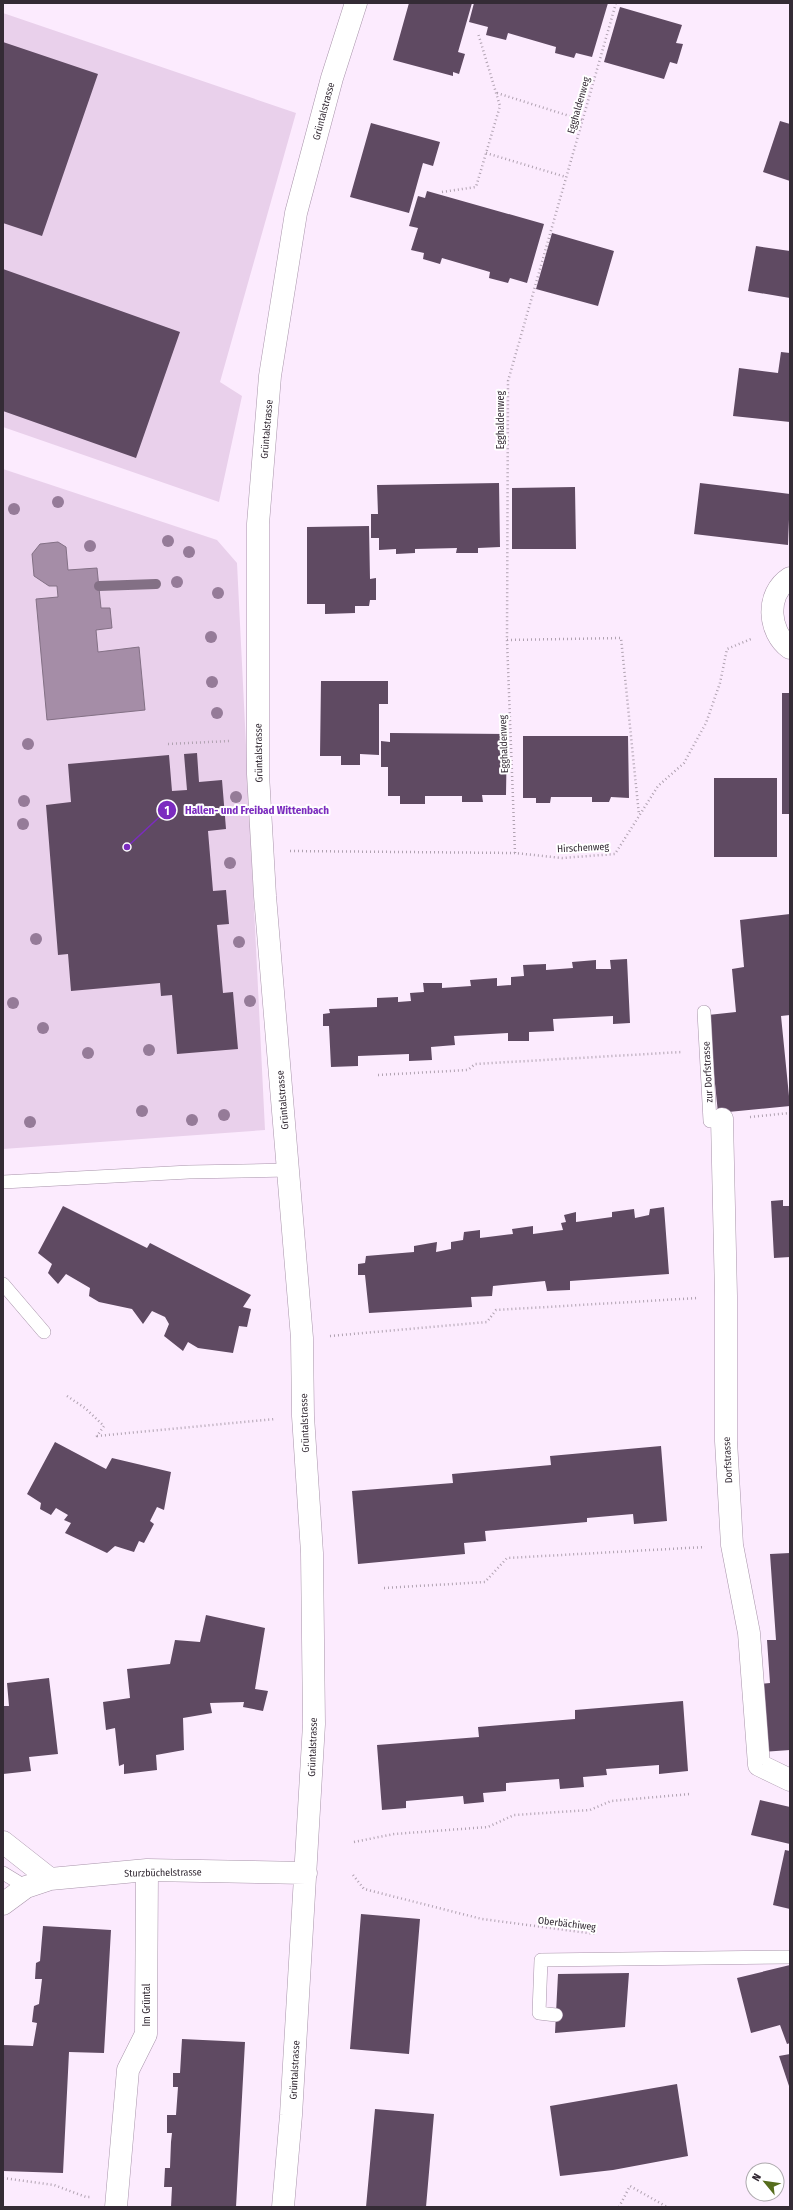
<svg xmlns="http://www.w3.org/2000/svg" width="793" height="2210" font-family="'Fira Sans Condensed',sans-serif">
  <rect width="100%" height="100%" fill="#fcebfe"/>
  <!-- green -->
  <path fill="#e9d0eb" d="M3,13L296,113L220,382L242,396L219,502L3,427Z
    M3,469L217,540L237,563L265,1130L3,1149Z"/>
  <!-- water -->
  <path fill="#a58da7" stroke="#837085" d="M58,542L66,547L68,570L97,568L101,608H110L112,628L96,630L98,652L139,647L145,710L47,720L36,599L58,597L57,586H49L34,576L32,554L40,544Z"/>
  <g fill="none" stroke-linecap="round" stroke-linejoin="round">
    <!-- stream -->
    <path stroke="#837085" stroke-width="10" d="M99,586L156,584"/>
  </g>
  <!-- building -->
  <path fill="#5f4a62" d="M409,3H472L458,52L465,54L459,74L453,72V76L393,60Z
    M474,3H608L592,57L576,53L574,58L555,53L556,47L508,33L506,40L486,35L488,27L469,22Z
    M620,7L682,25L676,43L683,44L677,64L670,62L664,79L604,62Z
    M3,42L98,74L42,236L3,223Z
    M780,121L790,124V181L763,172Z
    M371,123L440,142L433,166L423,163L409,213L350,197Z
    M427,191L544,224L527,283L510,278L508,283L489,278L490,272L442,258L440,264L423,259L424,253L411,250L418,228L409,226L418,196L425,198Z
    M552,233L614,251L598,306L536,289Z
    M756,246L790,251V298L748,291Z
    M3,269L180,332L136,458L3,411Z
    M781,352L790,353V422L733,416L739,368L778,373Z
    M499,483L500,547L478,548V553H456L457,548L415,549V553L396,554V549L379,550V538H371V514H378L377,485Z
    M700,483L790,494L788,545L694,534Z
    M575,487L576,549H512V488Z
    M369,526L370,579L376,578V600H370L369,606H355V613L325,614V604H307V527Z
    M321,681H388V704H379V755L360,754V765H341V756H320Z
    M782,693H790V814H782Z
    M390,733L507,734L506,795H482L483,802H462V796H425V804H400V796H388V767H381V741L390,742Z
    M523,736H628L629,798L611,797L609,802H592V797H551L550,803H536V798H523Z
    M197,753L199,782L222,780L226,829L208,831L213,891L226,890L229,924L217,925L223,993L233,992L238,1049L177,1054L172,995L161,996L160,983L71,991L68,954L58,955L46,805L71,802L68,764L169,755L172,791L187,790L184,754Z
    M714,778H777V857H714Z
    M790,914V1015L781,1016L790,1106L718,1113L708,1015L736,1012L732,969L744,967L740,920Z
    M627,959L630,1023L613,1024V1016L553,1019L554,1031L529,1032V1041H508V1033L454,1036L455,1045L431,1047L432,1060L409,1061V1054L358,1056V1066L331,1067L329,1026H323V1014L330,1013L329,1009L377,1007V998L398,997V1002L411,1001L410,993L424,992L423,983H442V988L471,986L470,980L497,978V986L511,985V977L524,976L523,965L546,964V970L573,968L572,962L596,960V969H611L610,960Z
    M783,1200V1206H790V1257L774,1258L771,1201Z
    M63,1206L147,1248L150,1243L251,1295L243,1307L251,1309L247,1327L239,1326L233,1353L198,1348L188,1342L183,1351L164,1336L169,1324L165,1317L152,1311L143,1324L132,1309L99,1302L89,1296L90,1288L66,1274L58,1284L48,1273L52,1264L38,1253Z
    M664,1207L669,1274L570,1281V1290L547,1291L545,1281L493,1286L492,1296L471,1297L472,1307L369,1313L365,1275H358V1264L365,1263L366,1256L414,1252V1246L437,1242L436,1252L451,1249V1242L463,1240L464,1232L480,1230V1238L513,1234L512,1229L533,1226V1234L563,1230L561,1223L566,1222L564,1215L576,1212V1222L612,1217V1212L634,1209L635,1218L649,1215L650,1209Z
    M55,1442L106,1469L112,1458L171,1472L164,1510L157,1507L150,1521L154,1524L144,1543L139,1541L134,1552L115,1546L107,1553L65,1533L71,1523L64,1520L68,1515L56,1508L51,1515L40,1509L41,1503L27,1494Z
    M661,1446L667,1521L634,1524L633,1514L587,1518V1522L485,1531L486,1541L464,1543L465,1554L358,1564L352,1491L453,1483L452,1474L551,1465L550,1456Z
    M790,1553V1750L762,1752L758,1684L770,1683L767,1640H776L770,1554Z
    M206,1615L265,1628L255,1689L268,1691L263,1711L243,1707L244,1702L210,1703L212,1713L183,1718L184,1750L156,1755L157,1770L124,1774V1764L119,1766L115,1728L106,1730L103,1702L130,1698L127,1669L170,1664L175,1640L200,1642Z
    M49,1678L58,1754L29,1757L31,1771L3,1774V1706H9L7,1683Z
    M683,1701L688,1771L659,1774V1765L606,1769L607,1775L583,1777L584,1787L560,1789L559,1779L506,1783V1791L483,1793L484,1802L464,1804L463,1796L406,1801V1808L382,1810L377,1745L479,1737L478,1727L575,1719V1710Z
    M760,1800L790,1807V1844L751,1835Z
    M785,1850L790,1851V1909L773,1905Z
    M361,1914L420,1919L409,2054L350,2049Z
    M43,1926L111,1930L104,2053L69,2052L63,2173L3,2171V2045L33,2046L37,2023L32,2022L34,2006L39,2004L42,1979H35L36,1963L40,1961Z
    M790,1965V2043L787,2044L780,2025L751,2033L737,1978Z
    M629,1973L625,2027L555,2033L558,1974Z
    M182,2039L245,2042L236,2207H171L172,2187H164L165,2168H170L171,2142L172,2133H167V2115H176L178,2087H173V2073H180Z
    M790,2054V2089L779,2056Z
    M677,2084L688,2156L613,2170L560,2176L550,2106Z
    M375,2109L434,2114L426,2207H366Z"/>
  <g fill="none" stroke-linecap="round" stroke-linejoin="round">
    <!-- service casing -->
    <g stroke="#a894aa" stroke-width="14">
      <path id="service" d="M704,1012L710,1121L722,1119
        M3,1182L189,1172L288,1170
        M3,1284L44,1332
        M3,1873L26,1887
        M556,2015L539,2013L541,1960L790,1957"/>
    </g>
    <!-- minor casing -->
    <g stroke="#a894aa" stroke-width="23">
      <path id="minor" d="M790,578C765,594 768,632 790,648
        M722,1119L726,1296V1441L732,1545L749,1633L759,1765L790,1780
        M3,1842L50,1879
        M3,1904L26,1887L50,1879L147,1870L306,1873
        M116,2207L128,2070L146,2034L147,1870
        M283,2207L291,2115L314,1724L312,1553L303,1416L302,1338L265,896L258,774V524L270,376L296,213L332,78L356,3"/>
    </g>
    <!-- path -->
    <path stroke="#b0a2b1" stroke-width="2.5" stroke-dasharray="1 3" stroke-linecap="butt" d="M497,93L582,120
      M486,153L566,177
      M442,192L476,187L500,106L478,33
      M507,640L621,638L639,815
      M168,744L230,741
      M290,851L515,853L562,858L615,854L658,786L684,763L706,723L720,683L727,649L751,639
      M515,853L507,640L508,381L616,3
      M378,1075L468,1070L475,1064L682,1052
      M750,1117L790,1113
      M330,1336L487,1322L496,1310L698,1298
      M67,1396L85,1408L104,1426L97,1436L275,1419
      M384,1588L485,1582L507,1558L705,1547
      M354,1842L394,1834L488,1827L514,1815L590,1810L611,1801L690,1794
      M353,1875L364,1889L482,1919L596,1934
      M3,2178L54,2185L86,2197H90
      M619,2207L630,2186L667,2207"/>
    <!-- service -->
    <use href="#service" stroke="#fff" stroke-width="13"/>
    <!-- minor -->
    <use href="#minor" stroke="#fff" stroke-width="22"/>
  </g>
  <!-- trees -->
  <g fill="#957b98">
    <circle cx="58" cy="502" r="6"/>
    <circle cx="14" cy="509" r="6"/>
    <circle cx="168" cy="541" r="6"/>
    <circle cx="90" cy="546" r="6"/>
    <circle cx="189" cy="552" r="6"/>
    <circle cx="177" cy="582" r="6"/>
    <circle cx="218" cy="593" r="6"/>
    <circle cx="211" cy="637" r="6"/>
    <circle cx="212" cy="682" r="6"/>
    <circle cx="217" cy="713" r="6"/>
    <circle cx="28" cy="744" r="6"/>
    <circle cx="236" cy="797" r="6"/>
    <circle cx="24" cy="801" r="6"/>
    <circle cx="23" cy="824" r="6"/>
    <circle cx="230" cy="863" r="6"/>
    <circle cx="36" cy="939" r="6"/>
    <circle cx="239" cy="942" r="6"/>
    <circle cx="250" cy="1001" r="6"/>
    <circle cx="13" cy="1003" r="6"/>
    <circle cx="43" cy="1028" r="6"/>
    <circle cx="149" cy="1050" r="6"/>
    <circle cx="88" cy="1053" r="6"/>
    <circle cx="142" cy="1111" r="6"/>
    <circle cx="224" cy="1115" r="6"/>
    <circle cx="192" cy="1120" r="6"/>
    <circle cx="30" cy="1122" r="6"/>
  </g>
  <g text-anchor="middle" stroke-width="4" stroke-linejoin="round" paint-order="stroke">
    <!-- street labels -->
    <g font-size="10" fill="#342b35" stroke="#fff">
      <text transform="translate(578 105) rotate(-74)" y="4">Egghaldenweg</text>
      <text transform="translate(323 111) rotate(-75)" y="4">Grüntalstrasse</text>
      <text transform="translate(500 420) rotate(-90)" y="4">Egghaldenweg</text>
      <text transform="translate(266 429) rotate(-85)" y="4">Grüntalstrasse</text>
      <text transform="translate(503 744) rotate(-92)" y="4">Egghaldenweg</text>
      <text transform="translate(258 753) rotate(-91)" y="4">Grüntalstrasse</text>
      <text transform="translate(583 847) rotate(-3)" y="4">Hirschenweg</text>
      <text transform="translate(707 1072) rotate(-93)" y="4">zur Dorfstrasse</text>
      <text transform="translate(282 1100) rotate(-95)" y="4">Grüntalstrasse</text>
      <text transform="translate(304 1423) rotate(-92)" y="4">Grüntalstrasse</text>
      <text transform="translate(727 1460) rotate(-93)" y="4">Dorfstrasse</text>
      <text transform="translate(312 1747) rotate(-88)" y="4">Grüntalstrasse</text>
      <text transform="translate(163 1872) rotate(-1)" y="4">Sturzbüchelstrasse</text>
      <text transform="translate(567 1923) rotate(7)" y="4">Oberbächiweg</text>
      <text transform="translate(146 2005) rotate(-90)" y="4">Im Grüntal</text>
      <text transform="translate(294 2070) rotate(-87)" y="4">Grüntalstrasse</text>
    </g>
  </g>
  <!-- callouts -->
  <path fill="none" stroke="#7b2cbf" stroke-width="1.5" d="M127 847L167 810"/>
  <g fill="#7b2cbf" stroke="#fff" stroke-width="1.5">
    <circle cx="127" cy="847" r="4"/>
    <circle cx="167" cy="810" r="10"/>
  </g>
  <g font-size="12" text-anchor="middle" font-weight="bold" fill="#fff">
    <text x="167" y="815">1</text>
  </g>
  <g font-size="11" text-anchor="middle" font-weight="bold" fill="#7b2cbf" stroke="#fff" stroke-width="4" stroke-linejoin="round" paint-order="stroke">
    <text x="257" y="814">Hallen- und Freibad Wittenbach</text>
  </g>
  <!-- border -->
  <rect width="793" height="2210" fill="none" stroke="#342b35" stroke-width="8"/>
  <!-- north arrow -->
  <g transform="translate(765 2182) rotate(299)"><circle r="19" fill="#ffffff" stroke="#aeaaae"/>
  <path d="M0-3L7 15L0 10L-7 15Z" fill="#566d1d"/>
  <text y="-6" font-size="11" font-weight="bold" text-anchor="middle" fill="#342b35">N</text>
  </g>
</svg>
